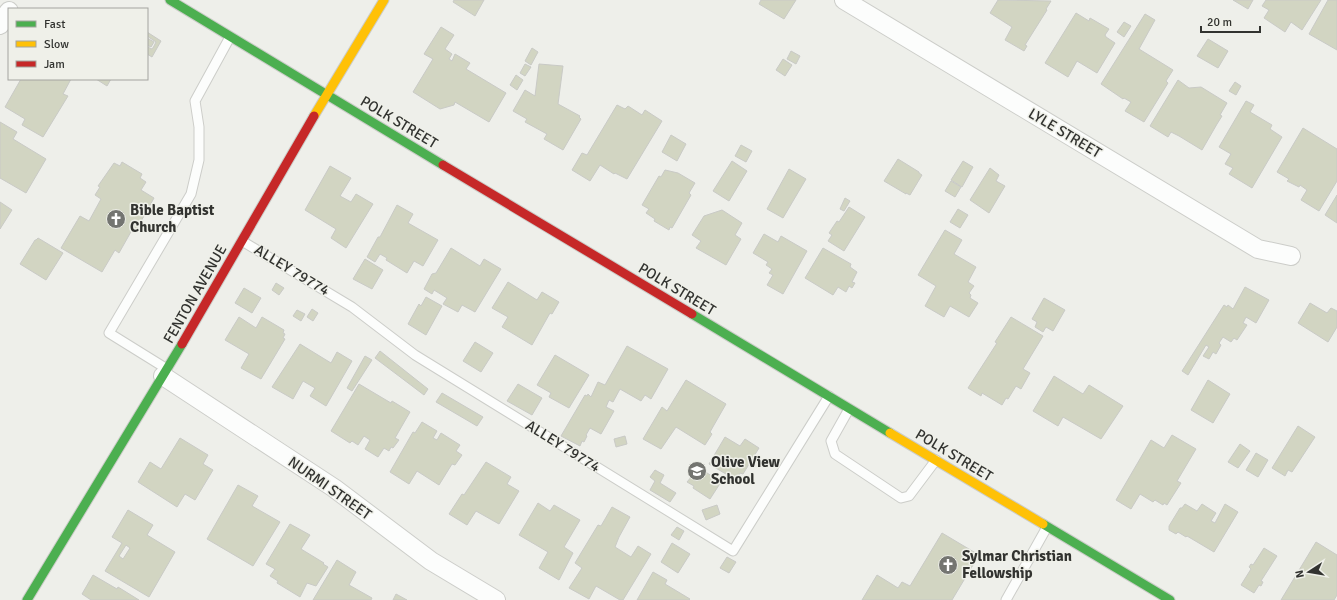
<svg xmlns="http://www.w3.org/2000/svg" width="1337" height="600" font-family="Signika,sans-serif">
  <rect width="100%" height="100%" fill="#eeefea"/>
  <!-- building -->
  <path fill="#d2d5c2" stroke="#c9cac6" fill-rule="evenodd" d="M454,0H484L475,16L453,2Z
    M761,0H796L784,19L759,4Z
    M998,0L1051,1L1046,9L1047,10L1025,45L1027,46L1024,51L1005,40L1012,27L990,13Z
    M1233,0H1253L1248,9Z
    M1266,0H1321L1302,30L1291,22L1285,32L1264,18L1269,10L1262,6Z
    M1328,0H1337V50L1309,34Z
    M1076,13L1089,21L1090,18L1109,29L1105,35L1106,37L1115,43L1097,73L1077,61L1068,77L1045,63Z
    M1145,14L1155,20L1139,49L1173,70L1166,81L1168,83L1144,122L1125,111L1131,102L1124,98L1123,99L1101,84Z
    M1124,22L1131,26L1124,37L1117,32Z
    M441,27L454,35L445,49L452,54L449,59L452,61L455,54L470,63L466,69L506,93L489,122L455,102L454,105L440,109L413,92L433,59L424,54Z
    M147,32L161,41L152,57L147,54V46L151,49L153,48L156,42L147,36Z
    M147,38L154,42L151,47L147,45Z
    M1208,39L1228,51L1218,68L1197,56Z
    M532,48L538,52L531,65L525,61Z
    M791,51L800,56L796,64L787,59Z
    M783,59L792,65L785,76L776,70Z
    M525,64L531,67L525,76L520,73Z
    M539,64L563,66L558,104L580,116L579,117L581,119L563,150L544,139L547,134L525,122L527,119L513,111L525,90L535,96Z
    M516,75L523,80L517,90L510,85Z
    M21,79H71L63,94L68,96L43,137L22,125L25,119L5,107Z
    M96,79H111L107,86Z
    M1178,80L1189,88L1201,87L1227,103L1220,115L1222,116L1217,124L1202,150L1179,136L1171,132L1168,137L1150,126Z
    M1235,82L1241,86L1236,95L1229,91Z
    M1246,101L1254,105L1250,112L1272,125L1270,129L1282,137L1252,188L1229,174L1233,168L1225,164L1231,154L1219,147Z
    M617,105L625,109L628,106L642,115L645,110L662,121L627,179L615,173L614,174L600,165L590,181L572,170L582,153L587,155Z
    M0,122L17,132L13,139L46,159L26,193L0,178Z
    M1303,128L1337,149V181L1319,211L1301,200L1307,190L1300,185L1299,187L1287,181L1289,179L1277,172Z
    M671,135L686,144L677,161L662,152Z
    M741,145L752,151L746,162L735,156Z
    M898,159L919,172V173L922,175L910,195L906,193V194L884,181Z
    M732,161L747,171L729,201L713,191Z
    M963,161L973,167L962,187L951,180Z
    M122,162L142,174L140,178L146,182L141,190L154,198L135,232L132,230L119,253L115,250L102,272L61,248L80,216L89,221L101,199L95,195L100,187L98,186L114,163L120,166Z
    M330,166L351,178L340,196L351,202L356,194L373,204L346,248L331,238L336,229L305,210Z
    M990,168L999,175L996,181L1005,186L989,213L970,200Z
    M789,169L806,179L783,218L767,209Z
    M665,170L678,173L695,183L689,193L691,195L672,228L670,227L669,230L654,221L655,219L646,213L649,209L642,205L659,176L661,177Z
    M951,181L961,187L955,197L945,191Z
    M1337,195V223L1325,215Z
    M845,198L850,201L844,211L840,209Z
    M0,202L12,210L0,229Z
    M397,205L413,214L408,223L438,240L423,266L414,261L407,273L386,260L387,258L380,254L375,262L367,257L378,237H380Z
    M849,207L865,217L844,251L828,241L832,235L829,233L837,221L839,222Z
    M958,209L968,215L960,228L950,222Z
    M722,210L742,223L735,235L741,239L726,265L696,248L701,241L692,235L704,216Z
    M945,230L962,240L954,254L976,267L968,282L974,286L969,293L971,295L970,298L978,303L969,317L950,306L944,317L925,306L936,286L918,275Z
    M764,234L778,242L781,236L807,251L783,294L767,285L773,275L769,273L772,269L766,265L768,262L753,253Z
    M38,238L63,253L46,280L20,264L35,240H36Z
    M451,248L480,266L484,259L501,269L475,312L462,305L458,312L443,304L447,298L434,290L432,294L424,289L432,274L436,273Z
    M823,248L851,264L850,267L857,272L852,282L855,283L852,288L849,286L846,292L838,287L833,295L805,278Z
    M365,259L383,270L372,289L353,279Z
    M508,282L537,300L542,292L559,302L552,314L550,313L532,345L502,327L508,317L492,308Z
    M276,283L284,288L279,295L272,290Z
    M1245,287L1269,300L1256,323L1246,317L1243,323L1247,325L1237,340L1234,338L1231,342L1223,337L1219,343L1221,345L1216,354L1213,352L1209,359L1203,356L1209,347L1206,345L1188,375L1182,371L1224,305L1227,307L1228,305L1233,309Z
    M244,288L261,298L252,313L235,303Z
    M426,297L442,306L426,335L408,324L419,304L421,306Z
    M1044,298L1065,310L1053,331L1046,327L1043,332L1035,327L1037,322L1032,319Z
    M1310,303L1327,313L1331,308L1337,311V327L1328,342L1298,323Z
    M312,309L318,313L313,321L307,317Z
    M297,310L305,314L301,321L293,316Z
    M239,317L256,328L262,317L284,330L283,333L285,334L283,338L285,339L261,379L241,368L249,354L225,340Z
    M1011,317L1043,336L1023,369L1030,373L1021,389L1016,386L1008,399L1006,398L1002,405L982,393L981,396L968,388L997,343L995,342Z
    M475,342L493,353L481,372L463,361Z
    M300,344L331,363L337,352L352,361L326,406L310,396L315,388L303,381L293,399L272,387Z
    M627,346L668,369L651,399L645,395L641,401L620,389L613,402L609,400L606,407L614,411L601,434L590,428L586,435L587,436L584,442L582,441L580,446L561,436L585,395L587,396L588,394L591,397L598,382L605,385Z
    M380,351L428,389L424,395L375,358Z
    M555,355L589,375L569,408L549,397L551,393L537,385Z
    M365,356L372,360L352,391L347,388Z
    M1054,376L1083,394L1089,385L1123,406L1101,439L1063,417L1058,426L1033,411Z
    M686,380L726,404L710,432L712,434L705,445L676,427L661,449L643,439L662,407L667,411Z
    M1208,380L1230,394L1213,423L1191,410Z
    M359,384L391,403L392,401L410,412L395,438L399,440L393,448L391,447L389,451L384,448L378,457L365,449L370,440L364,436L358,445L352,441L350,443L331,431Z
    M518,384L542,398L532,415L507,401Z
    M442,393L483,417L477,426L436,402Z
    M422,422L437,431L433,438L437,440L441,433L460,445L456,451L462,455L455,465L452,464L439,485L417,471L409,484L390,472L413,432L415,433Z
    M1298,426L1315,437L1292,472L1288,470L1285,476L1272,468Z
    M1172,435L1196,449L1177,481L1181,483L1167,505L1164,503L1163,505L1155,500L1153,502L1140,494L1131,509L1116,500L1151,440L1164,448Z
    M625,436L627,444L616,447L614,439Z
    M725,437L740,446L745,439L759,448L743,474L740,473L736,480L709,464Z
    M180,438L208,455L203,464L213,470L195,500L185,494L177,507L138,482L150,462L161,469Z
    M1240,444L1250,451L1238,468L1228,462Z
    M1256,453L1268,460L1258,477L1246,470Z
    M486,462L511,477L507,484L519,491L499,524L476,511L467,525L449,514L462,494L464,495Z
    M655,470L664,475L660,483L676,493L670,502L650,490L655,481L650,477Z
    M704,471L721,482L710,499L693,488L694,486L687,482L692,476L698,480Z
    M238,485L258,496L252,506L280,522L253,566L207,539Z
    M538,503L550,511L554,505L580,520L564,547L573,553L559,580L539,568L548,552L519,535Z
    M1185,504L1197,511L1202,504L1216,513L1211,521L1215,523L1225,504L1238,512L1214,552L1187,536L1186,537L1178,532L1176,534L1169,530V526L1180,508H1182Z
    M717,505L720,514L706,520L702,510Z
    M612,507L630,517L619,537L615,547L631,557L638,546L651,554L623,600H620L596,586L589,599L569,588L582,568L575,563L598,525L601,526Z
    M128,510L153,525L147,535L175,552L149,597L105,571L122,543L112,537ZM126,545L130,548L123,559L119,556Z
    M290,524L310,535L301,549L324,563L323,564L328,567L316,586L307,583L300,597L277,583L278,581L270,576L275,569L266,564Z
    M677,527L684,531L679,540L671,535Z
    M942,533L979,555L952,600H862L877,575L898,588L902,582L910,586Z
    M1316,542L1337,555V595L1334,600H1281Z
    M672,543L690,554L678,573L661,562Z
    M1264,548L1277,556L1261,581L1263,582L1261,586L1259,585L1254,593L1241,585L1251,569L1249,567L1251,564L1253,565Z
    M727,557L736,562L729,573L720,568Z
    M337,560L356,572L349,585L372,598L371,600H313Z
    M653,572L667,580L665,584L690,599L689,600H637Z
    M93,575L117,589L118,587L139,600H91L82,594Z
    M396,594L407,600H393Z"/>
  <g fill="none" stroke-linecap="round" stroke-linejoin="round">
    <!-- lane casing -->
    <g stroke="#cccdc9" stroke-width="11">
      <path id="lane" d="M242,241L352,307L415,355L733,551L829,396
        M167,369L109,333L191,194L199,160V127L195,101L230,37
        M849,409L831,441L835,454L901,498L909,496L936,460
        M1006,600L1047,527"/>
    </g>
    <!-- street casing -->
    <g stroke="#cccdc9" stroke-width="20">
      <path id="street" d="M844,0L1258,249L1291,256
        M0,25L9,11
        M163,376L334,488L431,561L496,600"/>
    </g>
    <!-- fast casing -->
    <g stroke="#cccdc9" stroke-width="11">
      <path id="fast" d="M170,0L443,165
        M692,314L890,433
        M1043,524L1170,600
        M27,600L182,344"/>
    </g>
    <!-- slow casing -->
    <g stroke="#cccdc9" stroke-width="11">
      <path id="slow" d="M314,116L384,0
        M890,433L1043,524"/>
    </g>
    <!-- jam casing -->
    <g stroke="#cccdc9" stroke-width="11">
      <path id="jam" d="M443,165L692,314
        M182,344L314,116"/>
    </g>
    <!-- lane -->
    <use href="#lane" stroke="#fcfdfc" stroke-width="9"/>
    <!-- street -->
    <use href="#street" stroke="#fcfdfc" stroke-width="18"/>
    <!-- fast -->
    <use href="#fast" stroke="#4caf50" stroke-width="9"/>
    <!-- slow -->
    <use href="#slow" stroke="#ffc107" stroke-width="9"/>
    <!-- jam -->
    <use href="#jam" stroke="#c62828" stroke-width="9"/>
  </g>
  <!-- icons -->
  <defs>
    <g id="church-disc" transform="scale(1)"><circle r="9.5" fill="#747571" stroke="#eff0e9"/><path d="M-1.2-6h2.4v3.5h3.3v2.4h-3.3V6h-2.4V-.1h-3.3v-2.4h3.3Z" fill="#fff"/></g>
    <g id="school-disc" transform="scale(1)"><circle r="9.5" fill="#747571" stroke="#eff0e9"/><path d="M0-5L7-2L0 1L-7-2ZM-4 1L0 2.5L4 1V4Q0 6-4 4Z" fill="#fff"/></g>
  </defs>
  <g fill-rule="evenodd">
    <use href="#church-disc" x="116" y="219"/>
    <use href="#school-disc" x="697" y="471"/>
    <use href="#church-disc" x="948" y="565"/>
  </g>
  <g text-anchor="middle" stroke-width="3" stroke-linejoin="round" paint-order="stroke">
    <!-- street labels -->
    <g font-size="15" fill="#323330" stroke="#eff0e9">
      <text transform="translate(399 122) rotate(31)" y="5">POLK STREET</text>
      <text transform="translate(1065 133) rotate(31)" y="5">LYLE STREET</text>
      <text transform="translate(292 270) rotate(31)" y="5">ALLEY 79774</text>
      <text transform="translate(677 289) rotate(31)" y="5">POLK STREET</text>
      <text transform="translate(195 294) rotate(-60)" y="5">FENTON AVENUE</text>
      <text transform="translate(563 446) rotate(32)" y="5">ALLEY 79774</text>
      <text transform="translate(954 455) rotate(31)" y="5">POLK STREET</text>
      <text transform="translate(330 488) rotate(35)" y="5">NURMI STREET</text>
    </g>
    <!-- poi labels -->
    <g font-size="15" font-weight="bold" fill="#323330" stroke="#eff0e9" text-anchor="start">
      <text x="130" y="215">Bible Baptist<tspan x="130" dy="17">Church</tspan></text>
      <text x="711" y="467">Olive View<tspan x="711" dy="17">School</tspan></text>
      <text x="962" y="561">Sylmar Christian<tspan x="962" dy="17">Fellowship</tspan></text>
    </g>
  </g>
  <!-- legend -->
  <rect x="8" y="8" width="140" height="72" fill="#eff0e9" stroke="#a3a49f"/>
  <rect x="16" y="21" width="20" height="6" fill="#4caf50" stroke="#a3a49f"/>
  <text x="44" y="28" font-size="12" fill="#323330">Fast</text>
  <rect x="16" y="41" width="20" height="6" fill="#ffc107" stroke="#a3a49f"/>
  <text x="44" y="48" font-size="12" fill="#323330">Slow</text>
  <rect x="16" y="61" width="20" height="6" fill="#c62828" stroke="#a3a49f"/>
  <text x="44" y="68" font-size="12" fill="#323330">Jam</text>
  <!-- north arrow -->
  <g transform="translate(1309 572) rotate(258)" stroke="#eff0e9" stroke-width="3" paint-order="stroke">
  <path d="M0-3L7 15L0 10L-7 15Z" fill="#323330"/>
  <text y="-6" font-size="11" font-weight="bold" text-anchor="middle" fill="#323330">N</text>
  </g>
  <!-- scale -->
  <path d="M1201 26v6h59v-6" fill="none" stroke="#323330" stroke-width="2"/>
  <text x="1207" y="26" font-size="12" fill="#323330" stroke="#eff0e9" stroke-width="3" paint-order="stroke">20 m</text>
</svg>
